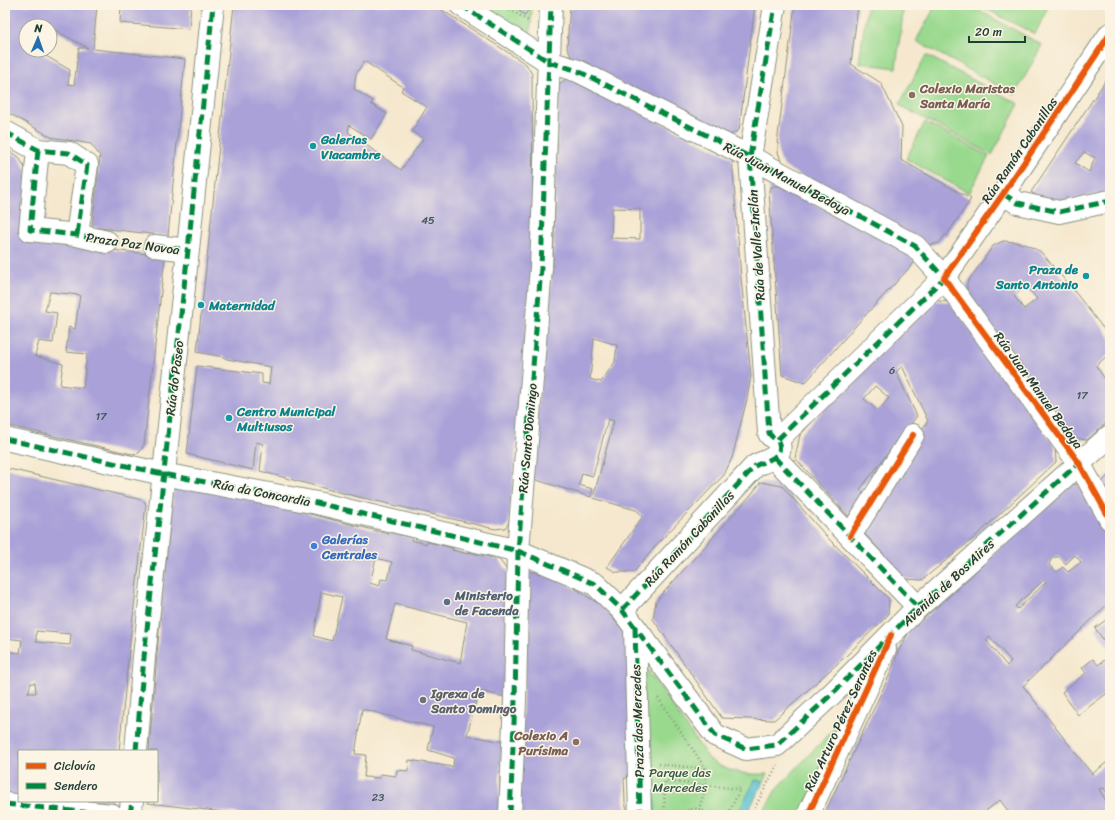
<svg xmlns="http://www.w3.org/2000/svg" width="1115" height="820" font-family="Sriracha,sans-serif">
  <rect width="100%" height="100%" fill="#fcf5e5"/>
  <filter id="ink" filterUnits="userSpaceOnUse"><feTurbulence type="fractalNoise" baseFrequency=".025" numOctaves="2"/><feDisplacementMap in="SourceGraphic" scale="8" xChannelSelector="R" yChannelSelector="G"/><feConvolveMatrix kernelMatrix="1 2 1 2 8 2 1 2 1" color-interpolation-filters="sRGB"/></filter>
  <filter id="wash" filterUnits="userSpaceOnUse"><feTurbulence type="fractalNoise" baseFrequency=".012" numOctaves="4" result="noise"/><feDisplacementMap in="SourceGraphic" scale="16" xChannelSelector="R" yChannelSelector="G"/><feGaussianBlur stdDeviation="0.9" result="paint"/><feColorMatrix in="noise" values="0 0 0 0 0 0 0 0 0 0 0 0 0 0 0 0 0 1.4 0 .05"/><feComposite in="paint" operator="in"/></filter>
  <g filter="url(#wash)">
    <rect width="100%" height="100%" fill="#f5e8ce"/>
    <!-- green -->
    <path fill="#99d98e" stroke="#5c8b61" d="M476,5H532L530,41Z
      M867,5H904L896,68L859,63Z
      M936,5H969L1042,45L1015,95L916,41Z
      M978,5H1049L1035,34Z
      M926,55L1019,104L992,155L899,105Z
      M925,122L989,156L969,193L906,159Z
      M642,662L709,759C728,773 745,775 768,774L746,815H647Z
      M854,707L801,815H762L775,791Z"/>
    <!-- water -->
    <path fill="#56c0d1" stroke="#3a7e82" d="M646,766L654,767L655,815H647Z
      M755,780L764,781L746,815H737Z"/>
    <g id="blocks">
      <!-- building -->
      <path fill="#a9a1d8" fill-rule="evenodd" d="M5,5H97L93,49L185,59L168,236L92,227L100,156L91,144L51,137L5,111ZM26,26H50V30L51,28L88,48H79L74,85L68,84L70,70L39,52L40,50H26Z
        M121,5H191L189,29L120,23Z
        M234,5H434L526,64L532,74L533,253L513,483L509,522L505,528L495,529L334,491L260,471L263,444L256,442L253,470L187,454L197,366L262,374V383L269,384L271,367L227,359L224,357L197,352ZM364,61L403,87L401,91L427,107L412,131L423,139L401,170L348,132L349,125L371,139L387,114L371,104L373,101L354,89L356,74Z
        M523,5L529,9L525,15L519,11Z
        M570,5H755L739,130L724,138L572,58L567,48Z
        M795,5H858L851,64L881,83L902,127L901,160L971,199L946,236L945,235L939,243L931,245L922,241L785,167L781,161L778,152V143H777Z
        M1110,74V192L1059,202L1042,199L1031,192ZM1084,152L1095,158L1089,172L1075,163Z
        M569,77L732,158L741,278L751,376L747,399L732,458L724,475L659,542L634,572H616L607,567L643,516L636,510L593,498L614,421L608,419L593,476L582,473L579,485L593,489L591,497L530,478L553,267L559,84ZM612,208L640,209V239L611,238ZM594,338L617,345L615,362L601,382L590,379Z
        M5,149L19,157L29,176L32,241L165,256L144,445L139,453L132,454L5,425ZM50,292L80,295L75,329L69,327L66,352L87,354L83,388L60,385L63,364L35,356L39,341L53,343L57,313L45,311Z
        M774,186H779L911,253L914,263L860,321L805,383L782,375L769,191L770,188Z
        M1003,241L1016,242L1027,245L1041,252L1075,292L1110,337V353L1096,366L1110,386V419L1087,440L1072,438L967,294V283L993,246ZM1026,286L1037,299L1024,309L1014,296Z
        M926,300L950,302L1055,446L1056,462L975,537L922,580L906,579L795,458L800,435ZM902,366L928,421L901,458L875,504L860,489L917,416L896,372ZM875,386L889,398L878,411L864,399Z
        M5,468L142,500L145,502L146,505L129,650L119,751H19V796L5,795V651L20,653L22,640L5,638ZM36,631L71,634L70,645L36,642ZM31,683H35L36,693H28Z
        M1110,474V510L1101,483Z
        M761,482L782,486L828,538L889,599L888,615L847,655L774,720L722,718L653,619L656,601L750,496Z
        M1071,484L1082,485L1110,535V602L1023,686L1092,774L1110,760V799L1104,788L1099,789L1110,808V815H1011L1000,800L987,810L985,815H824L890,674L898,652L910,630L951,595L1006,542L1041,512ZM1075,555L1081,562L1068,572L1063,567L1057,572L1049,565L1051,559L1054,557H1060L1066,564ZM1044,580L1046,582L1018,609L1015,606ZM989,636L1011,661L1007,666L986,640Z
        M174,486L227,493L389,534V532L412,538L411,540L427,544L428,542L453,548L452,550L468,554V552L489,557H492L496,560L498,558L510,574L505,697L479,691L467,735L504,742L500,773L499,815H250L148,803L147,801H157V751H149L161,607ZM376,558L392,562L388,580L381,579L379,586L370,583ZM321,592L342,597L332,641L314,636ZM395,604L467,622L460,663L411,650L412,646L386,639ZM362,709L433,727L428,750L454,758L453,767L409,760L408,771L397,770L396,776L380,774V778L364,777L366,755L355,754Z
        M527,571L551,576L573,587L602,606L628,636L632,778H624L625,802L628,815H594V814L519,815Z
        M1110,617V649L1095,628Z
        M1110,656V691L1078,715L1062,692L1086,673L1082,668L1093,659L1098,665Z
        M88,801H114V806L89,804Z"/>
    </g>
  </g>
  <g filter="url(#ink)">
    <use href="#blocks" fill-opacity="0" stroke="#8a9281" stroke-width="1"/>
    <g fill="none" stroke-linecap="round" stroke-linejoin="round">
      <!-- minor casing -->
      <g stroke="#8a9281" stroke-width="24">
        <path id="minor" d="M461,5L549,62L578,71L750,157L915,246L944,278L1079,463L1110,519
          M5,132L38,150L69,153L87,165L77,235
          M38,150L30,230L77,235L107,242
          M1003,194L1018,203L1059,212L1110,201
          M155,246L188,250
          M5,439L163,474L317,503L518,551L595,584L622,610L715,735L746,749L777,745L836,690L918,607L1110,436
          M777,440L944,278L1003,194L1110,34
          M774,457L918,607
          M850,536L913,435
          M622,610L755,466C763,461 783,459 779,444C778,439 771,438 769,433L750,157L775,5
          M635,628L640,815
          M136,751L144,657L188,250L213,5
          M5,804L112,815
          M130,815L132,801
          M510,815L515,700L518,551L541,268L551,5
          M808,815L885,649"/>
      </g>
      <!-- path -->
      <path stroke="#8a9281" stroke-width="2.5" stroke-dasharray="1 3" stroke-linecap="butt" d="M503,5L530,22
        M658,698L706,769
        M659,764L706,769V785L699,809
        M664,815L665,781L740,789L728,815
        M681,815C689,807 700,806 708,815
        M751,815L777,765"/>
      <!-- minor -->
      <use href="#minor" stroke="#fff" stroke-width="22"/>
      <!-- quiet -->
      <path stroke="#00873e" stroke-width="5" stroke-dasharray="10 5" stroke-linecap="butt" d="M461,5L549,62L578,71L750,157L915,246L944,278L777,440
        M5,132L38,150L69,153L87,165L77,235
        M38,150L30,230L77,235L107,242
        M1003,194L1018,203L1059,212L1110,201
        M155,246L188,250
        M5,439L163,474L317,503L518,551L595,584L622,610L715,735L746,749L777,745L836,690L918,607L1079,463
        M774,457L918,607
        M622,610L755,466C763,461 783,459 779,444C778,439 771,438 769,433L750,157L775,5
        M635,628L640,815
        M136,751L144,657L188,250L213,5
        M5,804L112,815
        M130,815L132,801
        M510,815L515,700L518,551L541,268L551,5"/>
      <!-- cycleway casing -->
      <g stroke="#fcf5e5" stroke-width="8">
        <path id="cycleway" d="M1110,34L1003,194L944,278L1079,463L1110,519
          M850,536L913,435
          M808,815L891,635"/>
      </g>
      <!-- cycleway -->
      <use href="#cycleway" stroke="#e8590c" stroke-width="6"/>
    </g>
  </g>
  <!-- markers -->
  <g fill="#8d6e63" stroke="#fcf5e5" stroke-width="1.5">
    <circle cx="912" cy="95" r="4"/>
    <circle cx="576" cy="742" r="4"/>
  </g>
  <g fill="#0f9aa8" stroke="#fcf5e5" stroke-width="1.5">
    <circle cx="313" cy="146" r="4"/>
    <circle cx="1086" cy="276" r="4"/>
    <circle cx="201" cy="305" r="4"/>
    <circle cx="229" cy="418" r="4"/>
  </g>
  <circle fill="#3f7fe0" stroke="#fcf5e5" stroke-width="1.5" cx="314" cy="546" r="4"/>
  <circle fill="#5c6f8a" stroke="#fcf5e5" stroke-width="1.5" cx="447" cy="602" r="4"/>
  <circle fill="#6b7280" stroke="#fcf5e5" stroke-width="1.5" cx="423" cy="700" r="4"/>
  <g text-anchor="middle" stroke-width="3" stroke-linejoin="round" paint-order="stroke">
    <!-- number labels -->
    <g font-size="11" fill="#42565d">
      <text x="428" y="224">45</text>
      <text x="892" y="374">6</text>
      <text x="1082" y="399">17</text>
      <text x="101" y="420">17</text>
      <text x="378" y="801">23</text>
    </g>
    <!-- education labels -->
    <g font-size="13" font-weight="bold" fill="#785e54" stroke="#fcf5e5" text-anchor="start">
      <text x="920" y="93">Colexio Maristas<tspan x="920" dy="15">Santa María</tspan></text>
      <text x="568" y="740" text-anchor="end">Colexio A<tspan x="568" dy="15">Purísima</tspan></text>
    </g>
    <!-- culture labels -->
    <g font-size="13" font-weight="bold" fill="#0d838f" stroke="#fcf5e5" text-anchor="start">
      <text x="321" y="144">Galerias<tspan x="321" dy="15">Viacambre</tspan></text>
      <text x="1078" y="274" text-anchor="end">Praza de<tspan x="1078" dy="15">Santo Antonio</tspan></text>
      <text x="209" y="310">Maternidad</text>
      <text x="237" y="416">Centro Municipal<tspan x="237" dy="15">Multiusos</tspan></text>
    </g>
    <!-- street labels -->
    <g font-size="13" fill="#1f3d34" stroke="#fcf5e5">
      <text transform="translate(1019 150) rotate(-56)" y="5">Rúa Ramón Cabanillas</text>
      <text transform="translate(787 178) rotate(28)" y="5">Rúa Juan Manuel Bedoya</text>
      <text transform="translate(133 243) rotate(8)" y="5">Praza Paz Novoa</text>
      <text transform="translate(756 245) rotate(-94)" y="5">Rúa de Valle-Inclán</text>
      <text transform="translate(174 378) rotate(-83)" y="5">Rúa do Paseo</text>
      <text transform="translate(1039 390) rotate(54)" y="5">Rúa Juan Manuel Bedoya</text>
      <text transform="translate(527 438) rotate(-85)" y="5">Rúa Santo Domingo</text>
      <text transform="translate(262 492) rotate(11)" y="5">Rúa da Concordia</text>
      <text transform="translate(689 538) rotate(-47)" y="5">Rúa Ramón Cabanillas</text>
      <text transform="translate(948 582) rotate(-43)" y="5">Avenida de Bos Aires</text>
      <text transform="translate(840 720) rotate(-65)" y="5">Rúa Arturo Pérez Serantes</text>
      <text transform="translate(637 721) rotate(-92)" y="5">Praza das Mercedes</text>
    </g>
    <!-- shop labels -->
    <g font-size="13" font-weight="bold" fill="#366cbe" stroke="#fcf5e5" text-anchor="start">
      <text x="322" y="544">Galerías<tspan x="322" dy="15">Centrales</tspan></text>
    </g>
    <!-- service labels -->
    <g font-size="13" font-weight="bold" fill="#4e5e75" stroke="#fcf5e5" text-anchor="start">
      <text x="455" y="600">Ministerio<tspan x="455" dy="15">de Facenda</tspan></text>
    </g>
    <!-- worship labels -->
    <g font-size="13" font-weight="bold" fill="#5b616d" stroke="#fcf5e5" text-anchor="start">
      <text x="431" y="698">Igrexa de<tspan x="431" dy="15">Santo Domingo</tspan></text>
    </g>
    <!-- park labels -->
    <g font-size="13" fill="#375c46" stroke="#fcf5e5">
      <text x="680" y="777">Parque das<tspan x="680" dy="15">Mercedes</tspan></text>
    </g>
  </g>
  <!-- margin -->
  <rect width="1115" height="820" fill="none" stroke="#fcf5e5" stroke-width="20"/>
  <!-- legend -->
  <rect x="18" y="750" width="140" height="52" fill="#fcf5e5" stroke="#a4ab9e"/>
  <rect x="26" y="763" width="20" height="6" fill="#e8590c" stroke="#a4ab9e"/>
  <text x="54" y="770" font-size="12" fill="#1f3d34">Ciclovía</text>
  <rect x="26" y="783" width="20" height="6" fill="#00873e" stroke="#a4ab9e"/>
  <text x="54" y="790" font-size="12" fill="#1f3d34">Sendero</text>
  <!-- north arrow -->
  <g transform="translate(38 38) rotate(2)"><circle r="19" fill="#fcf5e5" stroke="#a4ab9e"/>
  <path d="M0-3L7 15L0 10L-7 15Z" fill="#1f6fb2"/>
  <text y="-6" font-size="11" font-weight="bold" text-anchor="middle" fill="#1f3d34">N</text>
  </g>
  <!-- scale -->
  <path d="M969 36v6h56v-6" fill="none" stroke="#1f3d34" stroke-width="2"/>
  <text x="975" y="36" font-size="12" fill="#1f3d34" stroke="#fcf5e5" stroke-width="3" paint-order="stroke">20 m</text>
</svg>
